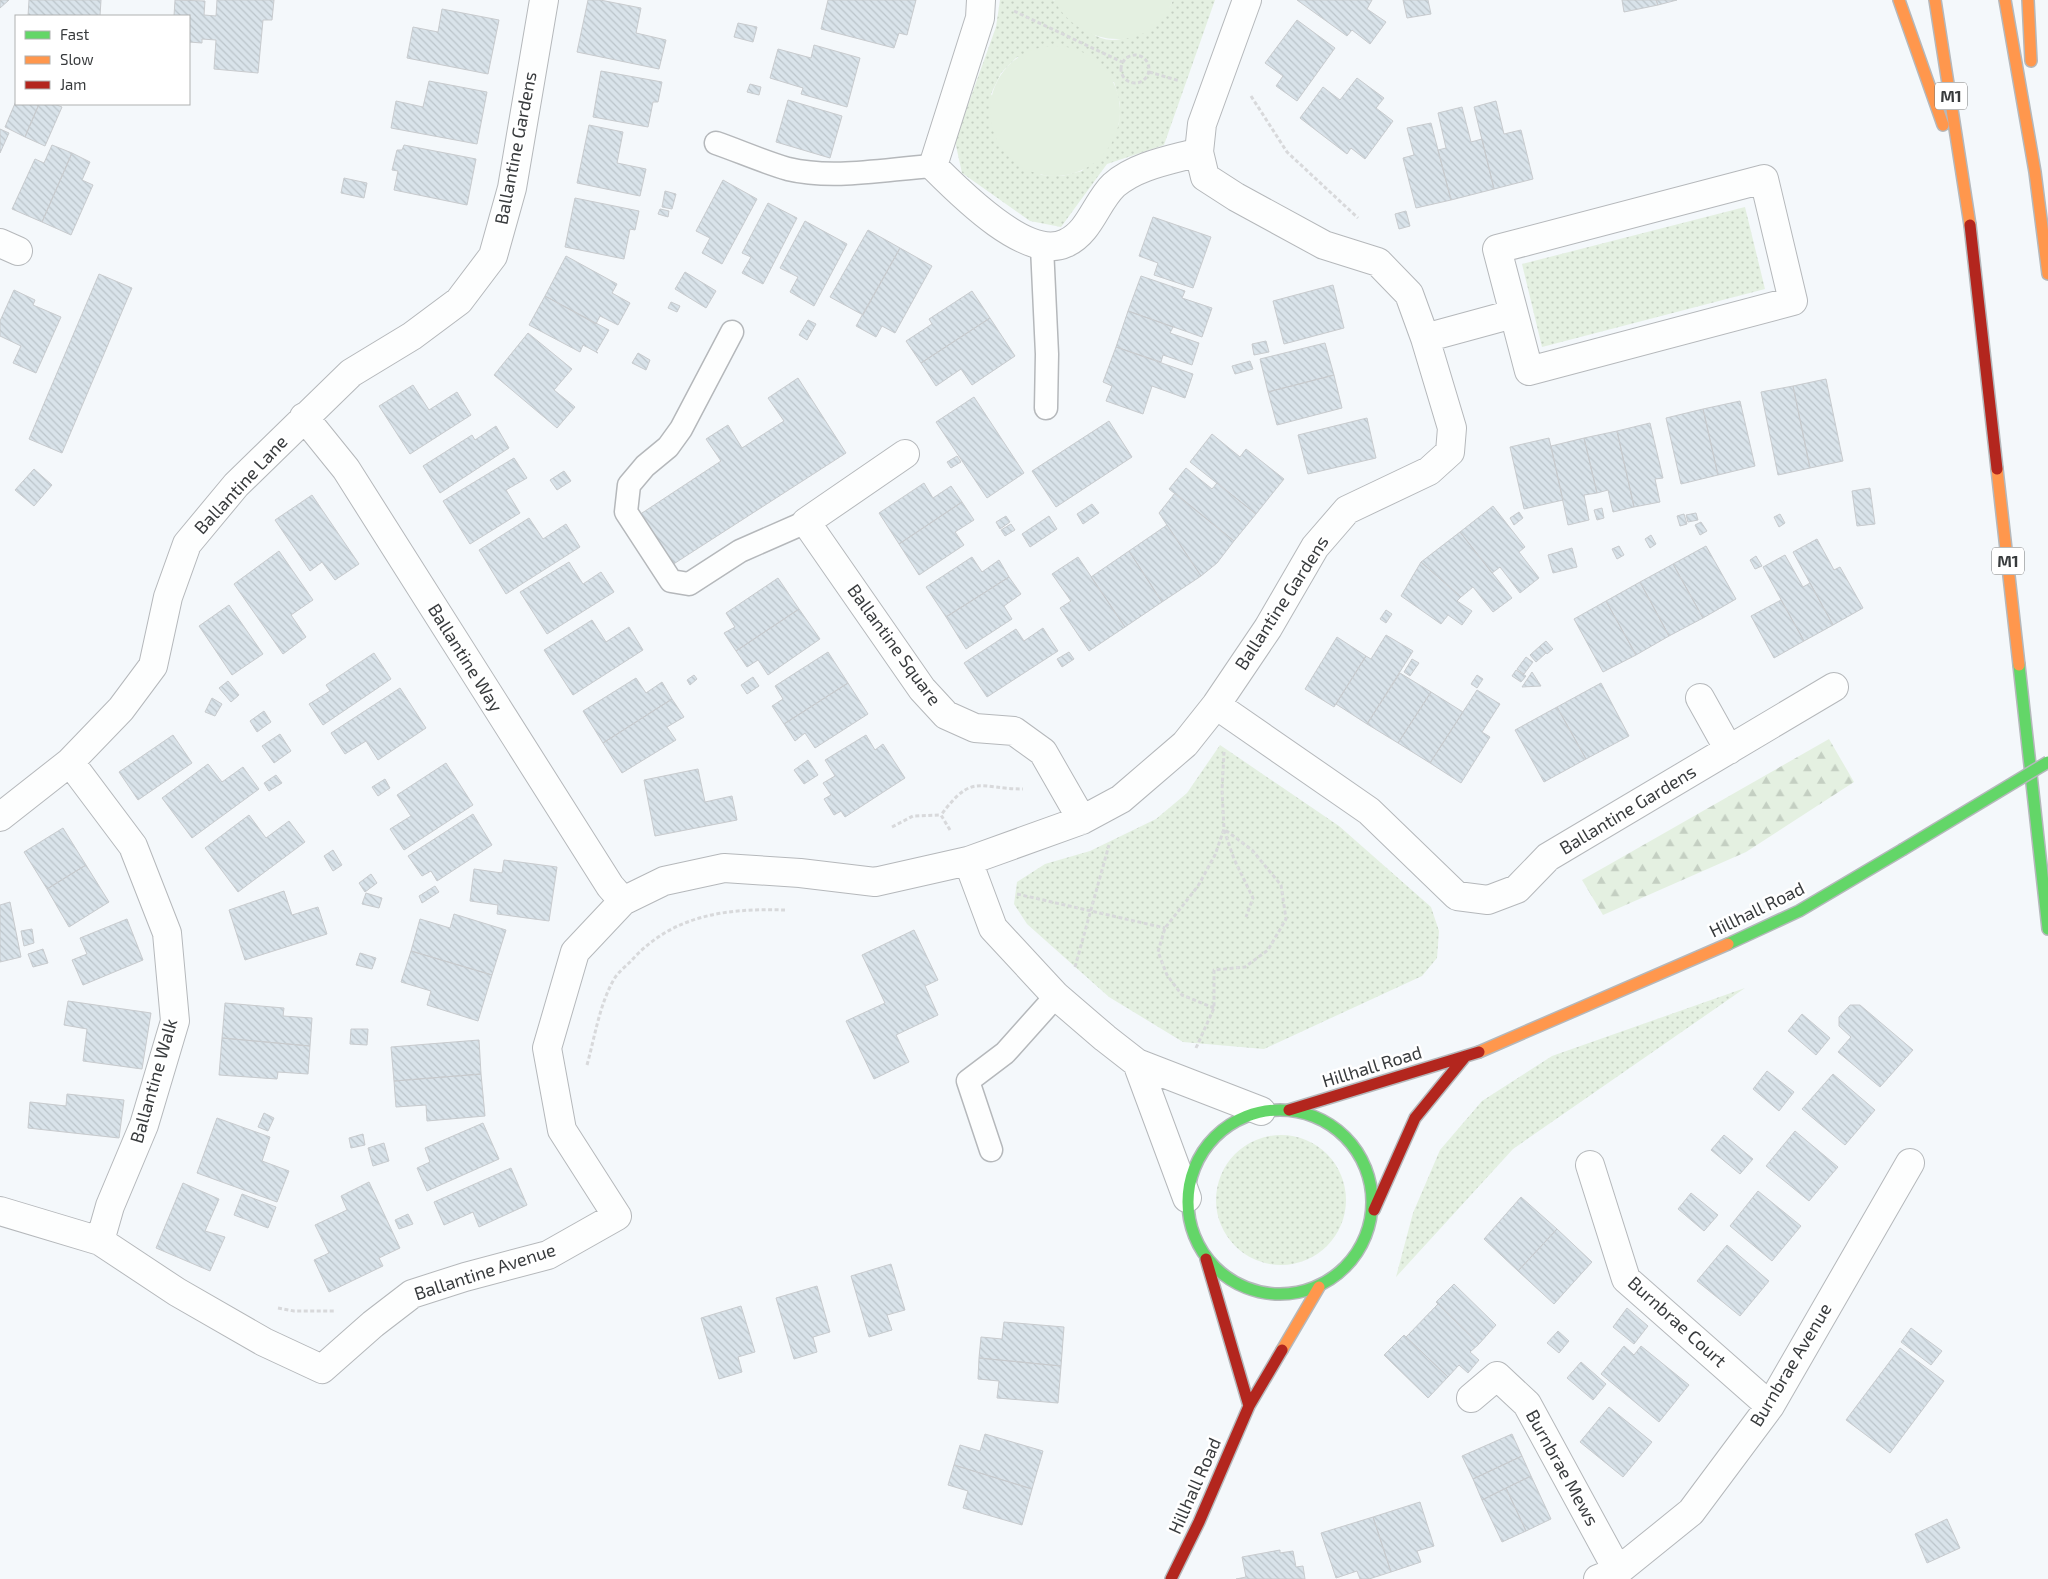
<svg xmlns="http://www.w3.org/2000/svg" width="2048" height="1579" font-family="'Exo 2',sans-serif">
  <defs>
    <pattern id="green-dots" width="8" height="8" patternUnits="userSpaceOnUse" patternTransform="scale(1.25)"><rect width="8" height="8" fill="#e4f0e1"/><path d="M2 2h.1M6 6h.1" fill="none" stroke="#c4cfc2" stroke-width="1.8" stroke-linecap="round"/></pattern>
    <pattern id="forest-firs" width="22" height="20" patternUnits="userSpaceOnUse" patternTransform="scale(1.25)"><rect width="22" height="20" fill="#e4f0e1"/><path d="M5 1l3.5 6h-7zM16 11l3.5 6h-7z" fill="#c4cfc2"/></pattern>
    <pattern id="building-back-hatch" width="6" height="6" patternUnits="userSpaceOnUse" patternTransform="scale(1.25)"><rect width="6" height="6" fill="#d9e3ea"/><path d="M-1 5l2 2M0 0l6 6M5-1l2 2" fill="none" stroke="#bbc4ca"/></pattern>
  </defs>
  <rect width="100%" height="100%" fill="#f4f8fb"/>
  <!-- green -->
  <path fill="url(#green-dots)" fill-rule="evenodd" d="M1000,0C1009,0 1047,0 1053,0C1067,6 1086,33 1101,38C1125,47 1165,22 1173,0H1215L1164,145L1107,164L1061,227L1030,221L962,173L955,141L996,27ZM1017,57L1114,82L1120,104L1119,124L1082,171L1062,176L1041,175L991,94L1001,73Z
    M1745,207L1765,289L1542,347L1522,264Z
    M1220,745L1339,826L1431,907L1439,931L1437,958L1422,976L1264,1049L1183,1042L1109,997L1027,924L1014,904L1017,882L1045,864L1090,851L1156,819L1187,793Z
    M1745,988L1513,1149L1396,1277L1413,1213L1440,1150L1482,1101L1552,1056Z
    M1216 1200a65 65 0 1 1 130 0a65 65 0 1 1-130 0Z"/>
  <!-- forest -->
  <path fill="url(#forest-firs)" d="M1829,739L1854,782L1746,852L1603,915L1582,880Z"/>
  <!-- pitch -->
  <path fill="#e4f0e1" d="M1054,0H1173C1152,55 1080,49 1054,0Z
    M990 111a65 65 0 1 1 130 0a65 65 0 1 1-130 0Z"/>
  <!-- building -->
  <path fill="url(#building-back-hatch)" stroke="#c8cbce" d="M0,0H9L0,8Z
    M29,0H101L100,16H28Z
    M175,0L205,1L204,15L216,16L217,0H274L272,20H263L258,73L214,69L216,40L202,39V43L189,42V16H174Z
    M588,0H600L641,8L636,33L666,40L659,69L577,52Z
    M828,0H916L907,35L899,33L894,48L821,29Z
    M1297,0H1372L1367,9L1386,22L1370,44L1352,30L1347,36Z
    M1403,0H1428L1431,14L1407,18Z
    M1622,0H1656L1658,5L1624,12Z
    M1656,0H1677L1658,5Z
    M442,9L499,20L488,74L407,58L413,27L438,32Z
    M1297,20L1335,48L1297,101L1276,86L1283,76L1265,63Z
    M738,23L757,27L753,42L734,37Z
    M814,45L860,58L847,107L801,94L803,88L770,78L778,49L811,58Z
    M601,71L662,82L658,102H653L648,127L593,117Z
    M1357,78L1384,98L1376,108L1393,121L1365,159L1351,148L1347,154L1300,118L1323,87L1340,100Z
    M429,81L487,92L477,144L391,128L396,101L423,107Z
    M750,84L761,87L759,95L747,92Z
    M788,100L842,116L830,158L776,142Z
    M16,101V104H39L25,137L5,127Z
    M1496,101L1504,134L1521,130L1533,179L1494,189L1474,107Z
    M39,104H54L62,107L45,146L25,137Z
    M1462,107L1471,142L1482,139L1494,189L1451,200L1438,150L1446,148L1438,113Z
    M1431,123L1451,200L1416,208L1403,158L1414,155L1407,128Z
    M589,125L623,132L617,163L646,169L640,196L577,183Z
    M0,129L9,133L0,153Z
    M52,145L72,153L42,222L12,209L35,159L44,163Z
    M404,145L476,159L467,205L394,190L398,171L392,170L397,150H402Z
    M72,153L90,162L82,180L93,185L71,235L42,222Z
    M344,178L367,183L364,198L341,193Z
    M723,180L757,199L722,264L702,253L710,238L696,231Z
    M665,191L676,194L672,209L662,207Z
    M575,198L639,211L635,230L630,229L624,259L565,247Z
    M768,203L797,218L763,284L742,273L751,257L742,253Z
    M660,209L669,211L668,217L658,214Z
    M1406,211L1410,226L1399,229L1395,214Z
    M1153,217L1211,237L1193,288L1154,275L1158,263L1139,256Z
    M805,221L847,244L814,306L790,292L798,277L780,268Z
    M868,230L900,248L863,315L830,297Z
    M900,248L932,266L895,333L882,326L876,337L856,326Z
    M566,256L617,284L612,293L630,303L618,325L600,316L596,324L545,296Z
    M685,272L716,291L706,308L675,289Z
    M99,274L132,288L62,453L29,439Z
    M1141,276L1185,291L1182,298L1212,308L1202,337L1128,311Z
    M1333,285L1344,328L1284,344L1273,301Z
    M14,290L35,300L33,305L61,317L36,373L13,363L21,346L0,336V321Z
    M972,291L990,318L921,363L906,341L932,324L929,319Z
    M545,296L609,330L596,352L598,353L583,345L580,352L529,325Z
    M671,302L680,306L677,312L668,308Z
    M1128,311L1173,327L1170,333L1199,343L1192,365L1163,355L1161,362L1116,347Z
    M990,318L1015,356L972,385L961,369L936,386L921,363Z
    M808,320L816,324L807,340L799,335Z
    M528,333L572,369L554,390L575,407L557,428L494,375Z
    M1266,341L1269,352L1254,355L1252,344Z
    M1325,343L1334,375L1268,392L1260,359Z
    M1116,347L1193,374L1185,398L1152,386L1143,414L1106,401L1112,386L1103,382Z
    M638,353L650,360L646,370L632,363Z
    M1250,361L1253,369L1235,374L1232,366Z
    M1334,375L1342,408L1277,425L1268,392Z
    M798,378L846,453L672,565L639,515L721,461L706,439L728,425L742,448L784,421L768,398Z
    M1826,379L1843,461L1810,468L1793,386Z
    M413,385L429,410L457,392L471,415L410,454L379,406Z
    M1793,386L1810,468L1778,475L1761,392Z
    M974,397L1024,473L987,498L936,422Z
    M1740,401L1755,466L1718,475L1703,409Z
    M1703,409L1718,475L1681,484L1666,418Z
    M1367,418L1376,458L1308,474L1298,435Z
    M1109,421L1132,457L1056,507L1032,471Z
    M1650,423L1663,478L1655,479L1660,502L1634,507L1617,431Z
    M496,426L509,448L440,493L423,466L472,435L475,440Z
    M1617,431L1634,507L1613,512L1608,490L1597,493L1584,438Z
    M1212,434L1240,457L1246,449L1284,479L1256,514L1190,462Z
    M1549,438L1563,500L1524,509L1510,447Z
    M1584,438L1597,493L1584,495L1589,520L1568,525L1551,446Z
    M957,456L961,462L951,468L947,462Z
    M514,458L527,478L506,490L520,513L470,544L443,501Z
    M1186,468L1212,489L1217,483L1256,514L1234,541L1169,489Z
    M34,469L52,485L34,506L15,490Z
    M564,471L571,481L557,490L550,480Z
    M924,483L933,498L951,486L962,502L899,544L879,513Z
    M1870,488L1875,524L1857,526L1852,491Z
    M1175,493L1234,541L1217,563L1201,576L1159,513Z
    M312,495L359,564L335,580L322,562L310,571L275,520Z
    M962,502L974,520L955,532L964,545L919,575L899,544Z
    M1092,504L1099,513L1083,524L1077,514Z
    M1493,506L1525,547L1519,552L1539,578L1520,593L1500,567L1492,573L1460,532Z
    M1602,508L1604,518L1597,520L1594,510Z
    M1519,512L1523,518L1514,525L1510,518Z
    M1696,513L1698,520L1688,522L1686,515Z
    M1684,514L1687,524L1680,526L1677,516Z
    M1780,514L1785,523L1779,527L1774,517Z
    M1006,516L1010,522L1000,529L996,522Z
    M1049,516L1057,529L1030,547L1022,534Z
    M529,518L543,539L566,524L580,547L506,594L479,550Z
    M1701,522L1707,531L1700,535L1695,525Z
    M1011,524L1015,530L1005,536L1001,530Z
    M1167,525L1201,576L1162,602L1129,551Z
    M1460,532L1512,598L1493,612L1473,587L1461,597L1421,562Z
    M1651,535L1656,544L1650,548L1645,539Z
    M1817,539L1834,570L1840,567L1863,608L1833,625L1793,552Z
    M1619,546L1624,555L1617,559L1612,549Z
    M1706,546L1736,599L1703,618L1673,564Z
    M1572,548L1577,567L1553,573L1548,555Z
    M279,551L313,600L291,615L306,637L283,654L234,584Z
    M1129,551L1162,602L1125,627L1091,577Z
    M1785,555L1803,587L1810,583L1833,625L1804,641L1763,567Z
    M1756,556L1762,566L1755,569L1750,560Z
    M972,557L982,572L999,560L1009,577L946,617L926,587Z
    M1078,557L1125,627L1089,651L1060,608L1071,601L1052,574Z
    M569,562L583,584L601,572L614,592L547,634L520,592Z
    M1421,562L1461,597L1457,601L1472,611L1462,625L1448,615L1441,624L1401,596Z
    M1673,564L1703,618L1669,636L1640,582Z
    M1009,577L1021,594L1004,606L1012,619L966,649L946,617Z
    M778,578L799,609L736,651L724,633L735,627L726,613Z
    M1640,582L1669,636L1636,655L1606,601Z
    M1781,600L1804,641L1774,658L1751,616Z
    M1606,601L1636,655L1603,672L1574,619Z
    M229,605L263,654L232,675L199,626Z
    M799,609L820,639L768,675L758,660L747,667L736,651Z
    M1386,610L1392,614L1386,623L1380,619Z
    M592,620L606,642L629,627L643,650L573,695L544,650Z
    M1043,628L1058,651L987,697L964,663L1016,629L1024,641Z
    M1386,635L1413,651L1367,724L1336,704L1366,656L1371,659Z
    M1337,637L1366,656L1334,707L1305,689Z
    M1546,641L1553,649L1547,654L1540,646Z
    M1540,646L1546,653L1536,662L1530,655Z
    M828,652L848,683L784,724L772,706L783,699L775,686Z
    M1069,652L1074,659L1062,667L1057,659Z
    M374,653L391,679L323,725L309,704L330,691L326,685Z
    M1526,657L1533,662L1524,674L1517,669Z
    M1412,659L1419,663L1410,676L1404,672Z
    M1516,670L1526,676L1521,682L1512,676Z
    M1532,672L1541,686L1522,687Z
    M1400,673L1431,692L1398,743L1367,724Z
    M694,675L697,679L690,685L687,680Z
    M1477,675L1483,679L1477,688L1471,684Z
    M753,677L759,686L747,694L741,685Z
    M636,678L646,693L662,682L672,699L603,743L583,711Z
    M228,681L239,695L231,702L219,688Z
    M848,683L868,714L815,748L805,733L795,741L784,724Z
    M1601,683L1629,736L1586,759L1557,707Z
    M400,688L426,728L378,760L366,741L345,754L331,733Z
    M1477,690L1500,704L1482,732L1490,737L1461,783L1430,763Z
    M1431,692L1463,712L1430,763L1398,743Z
    M212,698L222,704L215,716L205,712Z
    M672,699L684,717L667,727L676,740L622,773L603,743Z
    M1557,707L1586,759L1544,782L1515,730Z
    M264,711L271,722L257,732L250,721Z
    M280,734L291,751L274,763L262,746Z
    M173,735L192,763L138,800L119,772Z
    M866,735L875,750L883,744L905,778L845,817L841,811L834,815L824,799L831,795L823,783L835,776L825,760Z
    M808,760L818,775L804,784L794,770Z
    M446,763L473,805L404,850L390,829L411,816L397,795Z
    M208,764L222,782L243,767L259,789L192,838L162,798Z
    M698,769L705,802L732,796L737,820L655,836L644,780Z
    M276,775L282,783L269,791L264,783Z
    M385,779L390,788L378,796L372,787Z
    M473,814L492,845L437,881L431,871L422,876L408,856Z
    M249,815L266,838L289,821L305,842L238,892L205,848Z
    M63,828L86,865L47,889L24,852Z
    M333,850L342,865L333,871L324,856Z
    M504,860L557,867L549,921L497,914L498,905L470,901L474,869L502,873Z
    M86,865L109,902L69,927L47,889Z
    M371,874L377,883L365,892L359,883Z
    M435,886L439,892L422,903L419,896Z
    M284,891L292,915L318,907L327,934L245,960L229,910Z
    M366,893L382,898L379,908L362,904Z
    M10,902L21,957L0,962V905Z
    M454,914L506,930L492,975L411,951L420,919L450,928Z
    M127,919L143,960L83,985L72,960L87,954L80,938Z
    M32,929L34,943L24,946L21,931Z
    M914,930L938,980L925,986L938,1015L896,1035L909,1062L874,1079L846,1021L885,1003L862,955Z
    M43,949L48,963L33,967L28,954Z
    M411,951L492,975L478,1021L427,1005L431,991L401,982Z
    M360,953L376,958L372,969L356,965Z
    M68,1001L151,1013L142,1069L83,1061L87,1029L64,1025Z
    M225,1003L284,1008L283,1016L312,1018L310,1046L222,1038Z
    M1850,1005H1860L1913,1050L1880,1087L1838,1052L1851,1037L1839,1026V1017Z
    M1802,1014L1830,1038L1816,1055L1788,1031Z
    M351,1029H368L367,1045L350,1044Z
    M222,1038L310,1046L308,1074L278,1072L277,1079L219,1075Z
    M479,1040L481,1074L394,1081L391,1047Z
    M1767,1071L1794,1092L1779,1111L1753,1089Z
    M481,1074L485,1116L427,1121L426,1105L396,1107L394,1081Z
    M1833,1074L1875,1110L1845,1145L1802,1109Z
    M67,1094L124,1100L119,1138L28,1128L30,1102L66,1106Z
    M264,1113L274,1118L268,1131L258,1127Z
    M217,1118L270,1137L262,1161L289,1171L277,1202L197,1173Z
    M483,1123L499,1159L427,1191L417,1168L430,1162L425,1148Z
    M1795,1131L1838,1167L1809,1201L1766,1166Z
    M363,1134L365,1145L351,1148L349,1138Z
    M1724,1135L1753,1159L1740,1174L1711,1150Z
    M384,1143L389,1161L373,1166L368,1148Z
    M511,1168L527,1205L479,1227L473,1212L444,1225L434,1202Z
    M369,1182L400,1248L379,1258L383,1266L329,1292L314,1260L329,1253L315,1225L347,1210L341,1196Z
    M183,1183L219,1199L205,1231L225,1237L210,1271L156,1248Z
    M1758,1191L1801,1226L1772,1261L1730,1226Z
    M1691,1193L1718,1215L1704,1231L1678,1209Z
    M242,1194L276,1207L268,1228L234,1215Z
    M1521,1197L1557,1229L1518,1271L1484,1239Z
    M408,1214L413,1224L399,1229L395,1220Z
    M1557,1229L1592,1262L1554,1304L1518,1271Z
    M1727,1245L1769,1281L1740,1316L1697,1281Z
    M891,1264L905,1310L887,1315L892,1330L869,1337L851,1276Z
    M1454,1284L1496,1325L1479,1344L1436,1302Z
    M817,1286L830,1332L813,1337L817,1352L794,1359L776,1298Z
    M1438,1304L1479,1344L1470,1352L1479,1360L1468,1373L1459,1365L1448,1377L1406,1337Z
    M741,1306L755,1352L738,1357L742,1372L719,1379L701,1318Z
    M1627,1308L1648,1326L1634,1344L1613,1327Z
    M1004,1322L1064,1327L1061,1366L979,1358L981,1337L1002,1339Z
    M1911,1328L1942,1351L1931,1365L1901,1342Z
    M1558,1331L1569,1341L1559,1353L1547,1343Z
    M1404,1335L1448,1377L1428,1398L1384,1355Z
    M1624,1346L1634,1355L1641,1346L1689,1385L1659,1422L1601,1374Z
    M1900,1348L1944,1381L1890,1453L1846,1420Z
    M979,1358L1061,1366L1058,1403L997,1398L999,1381L978,1379Z
    M1581,1362L1606,1384L1593,1400L1567,1378Z
    M1609,1407L1652,1442L1623,1477L1580,1442Z
    M985,1434L1043,1451L1032,1489L954,1465L960,1445L980,1451Z
    M1512,1434L1522,1456L1473,1479L1462,1456Z
    M1522,1456L1531,1476L1482,1500L1473,1479Z
    M954,1465L1032,1489L1022,1525L963,1508L968,1491L948,1485Z
    M1531,1476L1551,1519L1526,1531L1506,1488Z
    M1506,1488L1526,1531L1502,1542L1482,1500Z
    M1420,1502L1434,1546L1417,1551L1421,1562L1391,1572L1373,1517Z
    M1373,1517L1391,1572L1369,1579H1360L1357,1571L1336,1578L1321,1533Z
    M1947,1519L1960,1548L1927,1563L1915,1534Z
    M1280,1550V1553L1293,1551L1296,1567L1303,1566L1305,1579H1236L1246,1577L1242,1557Z"/>
  <g fill="none" stroke-linecap="round" stroke-linejoin="round">
    <!-- lane casing -->
    <g stroke="#b5b8bb" stroke-width="25">
      <path id="lane" d="M716,143C739,151 764,162 788,169C834,180 886,169 933,166
        M1042,247L1047,354L1046,408
        M732,332L681,429L668,447L645,466L629,485L626,512L671,581L689,584L740,551L806,522
        M991,1150L968,1081L1005,1053L1056,996"/>
    </g>
    <!-- street casing -->
    <g stroke="#b5b8bb" stroke-width="30">
      <path id="street" d="M981,0L980,18L933,166C958,191 1027,262 1066,243C1090,232 1096,202 1114,185C1137,165 1171,160 1199,152
        M1764,179L1793,301L1529,371L1497,249Z
        M0,243L18,251
        M1425,338L1513,314
        M304,417L346,469L610,886L623,901
        M905,454L806,522L922,689L946,715L975,728L1014,731L1043,752L1082,820
        M1700,698L1729,750
        M1216,705L1369,811L1457,896L1488,900L1517,889L1548,857L1834,687
        M70,762L133,846L167,933L175,1021L144,1125L110,1206L100,1241
        M0,817L70,762L121,709L153,666L168,597L187,544L236,485L351,373L412,336L459,301L493,256L512,188L544,0
        M968,861L993,928L1056,996L1105,1038L1137,1063L1261,1111
        M1137,1063L1187,1198
        M1590,1165L1626,1279L1770,1406
        M0,1211L100,1241L177,1292L264,1342L322,1369L373,1324L412,1294L465,1277L548,1255L617,1216L562,1130L547,1048L575,952L623,901L664,881L724,868L800,873L875,882L968,861L1082,820L1121,799L1185,744L1216,705L1268,628L1315,547L1347,510L1429,471L1450,452L1452,428L1425,338L1409,294L1378,262L1324,245L1236,197L1205,177L1199,152L1202,124L1247,0
        M1471,1398L1497,1376L1527,1404L1618,1571
        M1598,1579L1618,1571L1691,1512L1770,1406L1910,1163"/>
    </g>
    <!-- fast casing -->
    <g stroke="#b5b8bb" stroke-width="14">
      <path id="fast" d="M2019,665L2048,929
        M1728,944L1799,911L1902,850
        M1188 1202a92 92 0 1 1 184 0a92 92 0 1 1-184 0Z"/>
    </g>
    <!-- slow casing -->
    <g stroke="#b5b8bb" stroke-width="14">
      <path id="slow" d="M1899,0L1943,125
        M1935,0L1970,225
        M2005,0L2035,172L2048,274
        M2028,0L2031,61
        M1997,469L2019,665
        M1479,1052L1728,944
        M1282,1350L1319,1287"/>
    </g>
    <!-- jam casing -->
    <g stroke="#b5b8bb" stroke-width="14">
      <path id="jam" d="M1970,225L1997,469
        M1289,1110L1479,1052
        M1374,1210L1415,1118L1464,1058
        M1206,1259L1249,1406
        M1171,1579L1199,1522L1249,1406L1282,1350"/>
    </g>
    <!-- path -->
    <path stroke="#d8d9db" stroke-width="3" stroke-dasharray="4 2.5" stroke-linecap="butt" d="M1014,11L1122,62
      M1121 69a14 14 0 1 1 28 0a14 14 0 1 1-28 0Z
      M1149,72L1180,81
      M1251,96L1287,152L1358,218
      M892,827L913,816L941,815
      M950,830L941,815C973,772 978,789 1023,789
      M1224,830L1234,859L1253,898L1246,917
      M1017,894L1165,928
      M1075,967L1109,845
      M1214,1008L1182,995L1167,975L1158,952L1165,928L1198,886L1215,855L1224,829L1222,790L1224,752
      M1196,1048L1214,1008V970L1245,967L1268,950L1286,919L1281,885L1252,850L1224,829
      M587,1065C595,1036 599,1007 613,981C617,973 625,967 631,961C672,915 726,908 785,910
      M278,1308L294,1311H334"/>
    <!-- lane -->
    <use href="#lane" stroke="#fdfefe" stroke-width="22"/>
    <!-- street -->
    <use href="#street" stroke="#fdfefe" stroke-width="28"/>
    <!-- fast -->
    <use href="#fast" stroke="#63d668" stroke-width="11"/>
    <!-- slow -->
    <use href="#slow" stroke="#ff974d" stroke-width="11"/>
    <!-- jam -->
    <use href="#jam" stroke="#b3261e" stroke-width="11"/>
    <!-- fast-bridge casing -->
    <g stroke="#b5b8bb" stroke-width="14" stroke-linecap="butt">
      <path id="fast-bridge" d="M1902,850L2048,762"/>
    </g>
    <!-- fast-bridge -->
    <use href="#fast-bridge" stroke="#63d668" stroke-width="11"/>
  </g>
  <g text-anchor="middle" stroke-width="5" stroke-linejoin="round" paint-order="stroke">
    <!-- shield labels -->
    <g fill="#fff" stroke="#747677" stroke-width="1">
      <rect x="1935" y="82.5" width="32" height="27" rx="4"/>
      <rect x="1992" y="547.5" width="32" height="27" rx="4"/>
    </g>
    <g font-size="16" font-weight="bold" fill="#383b3d">
      <text x="1951" y="102">M1</text>
      <text x="2008" y="567">M1</text>
    </g>
    <!-- street labels -->
    <g font-size="18" fill="#383b3d" stroke="#fff">
      <text transform="translate(516 148) rotate(-79)" y="6">Ballantine Gardens</text>
      <text transform="translate(241 485) rotate(-47)" y="6">Ballantine Lane</text>
      <text transform="translate(1282 603) rotate(-57)" y="6">Ballantine Gardens</text>
      <text transform="translate(894 645) rotate(54)" y="6">Ballantine Square</text>
      <text transform="translate(465 658) rotate(58)" y="6">Ballantine Way</text>
      <text transform="translate(1628 810) rotate(-31)" y="6">Ballantine Gardens</text>
      <text transform="translate(1757 910) rotate(-26)" y="6">Hillhall Road</text>
      <text transform="translate(1372 1067) rotate(-17)" y="6">Hillhall Road</text>
      <text transform="translate(154 1081) rotate(-74)" y="6">Ballantine Walk</text>
      <text transform="translate(485 1272) rotate(-18)" y="6">Ballantine Avenue</text>
      <text transform="translate(1677 1322) rotate(42)" y="6">Burnbrae Court</text>
      <text transform="translate(1791 1365) rotate(-59)" y="6">Burnbrae Avenue</text>
      <text transform="translate(1562 1468) rotate(61)" y="6">Burnbrae Mews</text>
      <text transform="translate(1195 1486) rotate(-66)" y="6">Hillhall Road</text>
    </g>
  </g>
  <!-- legend -->
  <rect x="15" y="15" width="175" height="90" fill="#ffffff" stroke="#afb1b1"/>
  <rect x="25" y="31" width="25" height="8" fill="#63d668" stroke="#afb1b1"/>
  <text x="60" y="40" font-size="15" fill="#383b3d">Fast</text>
  <rect x="25" y="56" width="25" height="8" fill="#ff974d" stroke="#afb1b1"/>
  <text x="60" y="65" font-size="15" fill="#383b3d">Slow</text>
  <rect x="25" y="81" width="25" height="8" fill="#b3261e" stroke="#afb1b1"/>
  <text x="60" y="90" font-size="15" fill="#383b3d">Jam</text>
</svg>
